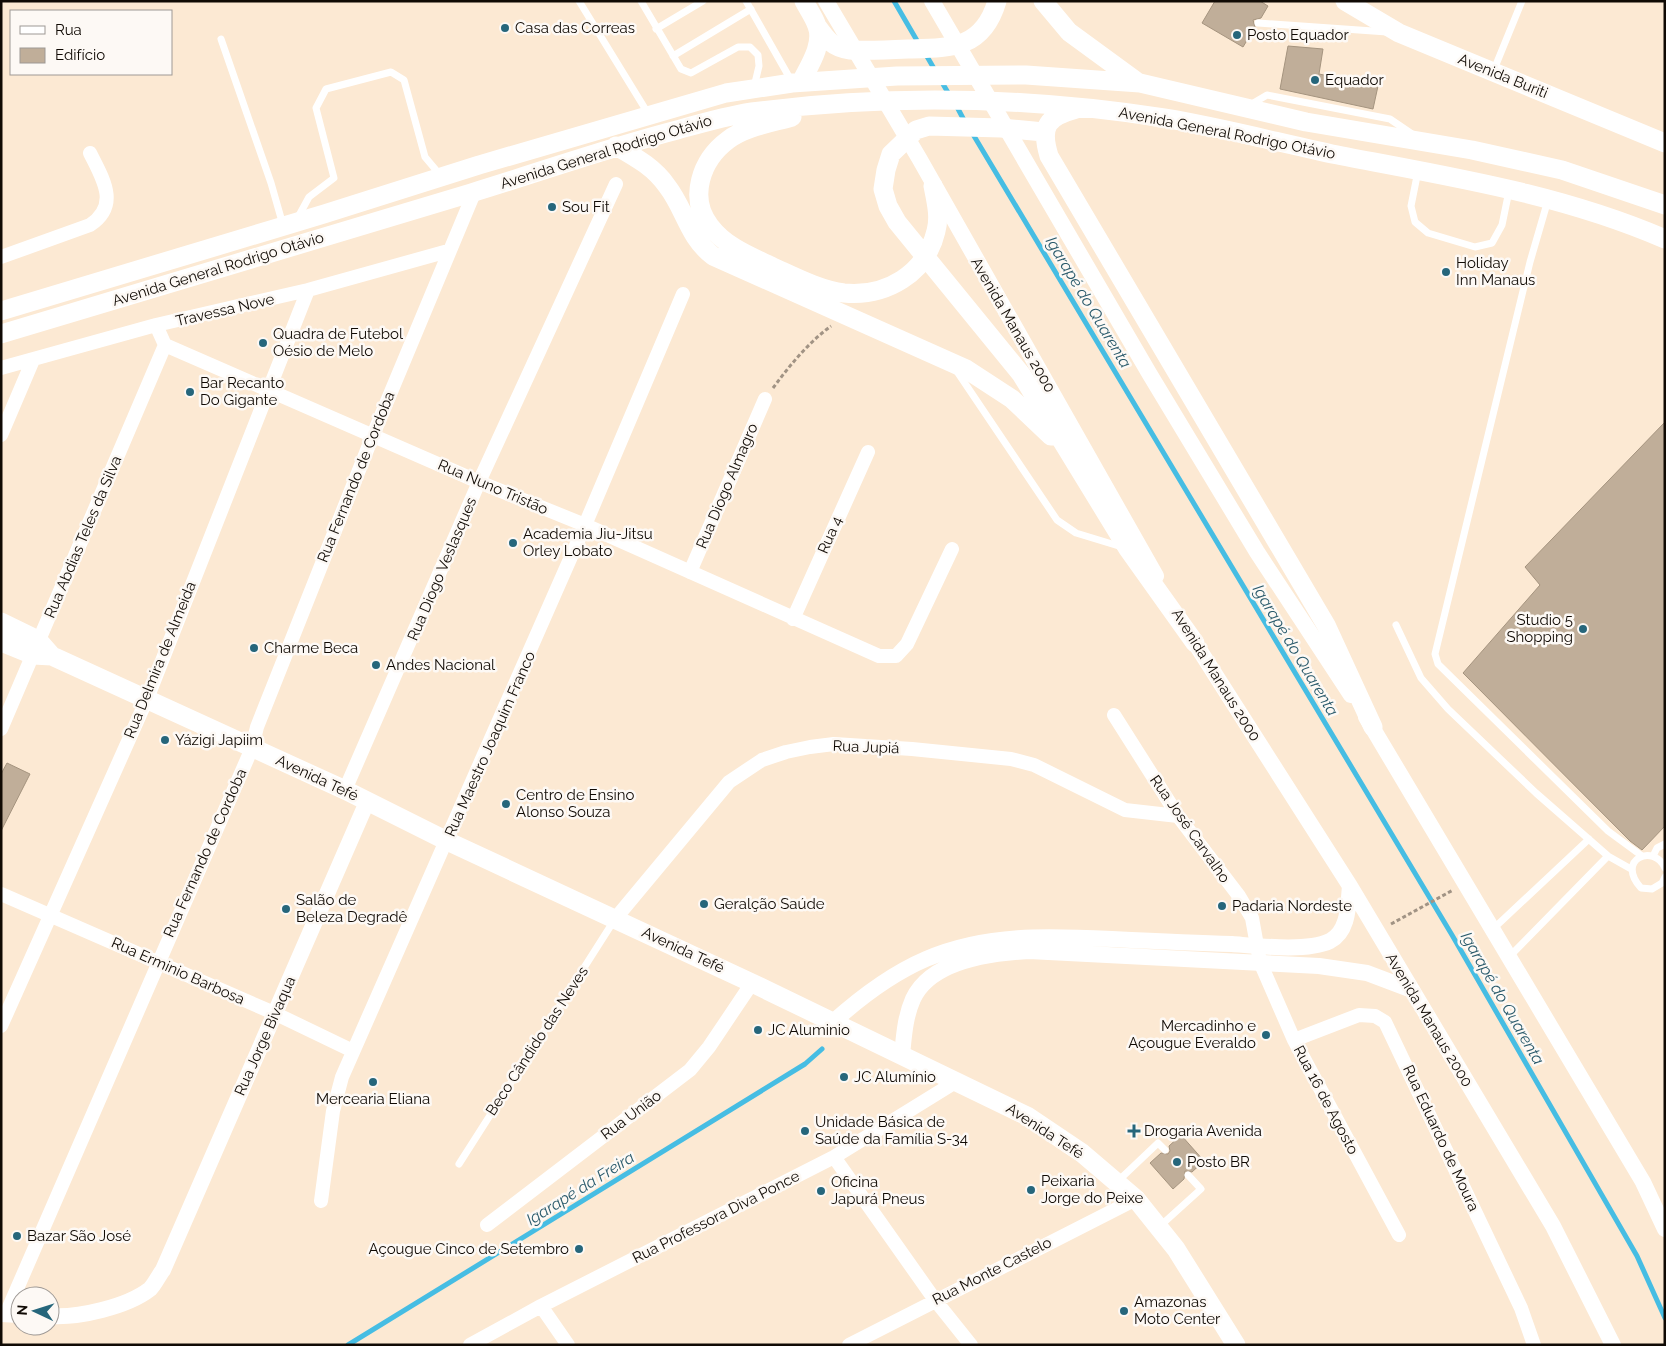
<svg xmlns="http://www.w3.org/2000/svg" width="1666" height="1346" font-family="Raleway,sans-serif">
  <rect width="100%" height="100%" fill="#fce9d3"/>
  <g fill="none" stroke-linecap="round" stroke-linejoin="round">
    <!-- stream -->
    <path stroke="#46bde3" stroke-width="5" d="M894,1L919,44
      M925,53L936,72
      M940,79L950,96
      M956,105L966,124
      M971,131L1452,935L1637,1256L1665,1318
      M348,1345L805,1064L822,1049"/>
  </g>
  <!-- building -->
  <path fill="#c0ae99" stroke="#a5947f" d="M1215,1H1260L1268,6L1261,18L1253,20L1255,27L1243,47L1202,23Z
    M1288,46L1323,49L1319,74L1378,86L1373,109L1280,89Z
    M1665,422V826L1642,850L1630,841L1463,673L1540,585L1525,567Z
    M7,763L30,774L1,831V774Z
    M1181,1135L1204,1161L1192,1172L1185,1171L1184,1179L1173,1189L1150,1163L1161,1153L1168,1154L1170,1151L1169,1146Z"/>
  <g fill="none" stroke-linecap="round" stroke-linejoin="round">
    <!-- path -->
    <path stroke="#a19384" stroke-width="3" stroke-dasharray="4 2.5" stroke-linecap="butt" d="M773,388C790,365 808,343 831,326
      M1391,924L1453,890"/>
    <!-- service -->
    <path stroke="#fff" stroke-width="7" d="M579,1L649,115
      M641,1L681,69L691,73L738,47H750L758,55L759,66L754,87
      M746,1L792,82
      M1258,23L1387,32
      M656,29L703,1
      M221,39L271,183L283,225
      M673,56L751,9
      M1493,72L1522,1
      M1250,105L1267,95L1390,119L1412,134
      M1418,171L1411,206L1415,222L1428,233L1475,247L1492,243L1502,225L1509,191
      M1548,200L1530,262L1435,654L1438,664L1608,831L1642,856
      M297,219L309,197L334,178L316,108L326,89L391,72L404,80L425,157L441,176
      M956,370L1057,520L1076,533L1122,547
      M1396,625L1421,678L1448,709L1536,793L1608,856L1631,869
      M1653,856L1657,848L1665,844
      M1665,868C1654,843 1615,859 1641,888L1652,889L1662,883L1665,877
      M1493,929L1589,839
      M1510,956L1608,856
      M459,1164L615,919
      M1118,1181L1158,1143L1165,1150
      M1159,1227L1201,1189L1188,1175"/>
    <!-- minor -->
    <path stroke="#fff" stroke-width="14" d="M1,257L90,225C120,205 103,179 90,153
      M156,325L165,345L479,482L585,525L879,656H896L907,644L952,549
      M1,368L156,325L308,290L448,251
      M1,435L33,360
      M690,572L765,399
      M793,619L868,452
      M1114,715L1178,816L1239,896L1252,918L1260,962L1294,1040L1399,1235
      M1,729L165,345
      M345,790L479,482L616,184
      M1,894L274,1013L353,1051
      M615,919L729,782L762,760L786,752L810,747L834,744L912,749L1011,759L1034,765L1125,810L1178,816
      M1,1026L147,699L308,290
      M1294,1040L1359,1015L1375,1016L1385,1022L1521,1308L1534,1345
      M834,1157L935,1300L971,1345
      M321,1201L333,1111L342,1077L585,525L683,294
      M487,1225L690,1070L709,1047L752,983
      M541,1306L568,1345
      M6,1314L252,748L257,727L373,435L474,193
      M470,1345L541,1306L834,1157L957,1081
      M849,1345L1136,1199"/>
    <!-- tertiary -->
    <path stroke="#fff" stroke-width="16" d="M826,1L919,158L1156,576
      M932,1L1149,373L1257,552L1351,695
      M1188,632L1350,886L1553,1226L1613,1345
      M1366,717L1643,1182L1665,1229
      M833,1022C862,996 891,974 926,959C986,933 1049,936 1112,939C1152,941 1192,943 1232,944C1258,946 1307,952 1330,941C1349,931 1348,905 1350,886
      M902,1055C904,1036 905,1017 913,999C931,960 991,953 1029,951L1319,966L1367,973L1412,990
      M1,1314L20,1315
      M50,1316C78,1318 127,1307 150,1289C155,1284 159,1275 163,1270L367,802"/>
    <!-- secondary -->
    <path stroke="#fff" stroke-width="19" d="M1043,1L1069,32L1136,81
      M1345,1L1399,33L1665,143
      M817,26C827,40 833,48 850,50C869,51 889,50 908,49C951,48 983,49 997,1
      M801,82C809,66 824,44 817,26C814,17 808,9 804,1
      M1076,109C1047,117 1040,126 1049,156L1326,625L1373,727
      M792,117C771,123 745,127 728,140C701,160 688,198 710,226C726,247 750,256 773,267C795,277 820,290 844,293C886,297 926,274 936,231C940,217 936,201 933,186
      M1044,132L1001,128L929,126L916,130L891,154L886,170L883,189L888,206L897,222L1021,374L1128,549L1195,643
      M616,146C635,157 654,167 667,186C685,209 688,237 713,256L966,369L1012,399L1051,436
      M1,311L324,214L479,165L726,93L792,83L897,76L1026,75L1140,83L1306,122L1472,150L1562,170L1665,205
      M1,334C158,287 315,241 471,193C540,172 607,148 677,130C702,123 726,116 752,112C888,94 1028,97 1164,118C1220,127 1276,142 1332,154C1445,176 1559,193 1665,239
      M1,622L38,640L52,656
      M1,642L33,655L52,656L345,790L447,841L752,983L1027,1116L1082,1153L1136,1199L1176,1249L1236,1345"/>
  </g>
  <!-- markers -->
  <g fill="#26667b" stroke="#fdf9f5" stroke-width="2">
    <circle cx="505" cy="28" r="5"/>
    <circle cx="1237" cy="35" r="5"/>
    <circle cx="1315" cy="80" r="5"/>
    <circle cx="552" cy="207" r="5"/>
    <circle cx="1446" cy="272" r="5"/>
    <circle cx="263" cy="343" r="5"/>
    <circle cx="190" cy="392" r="5"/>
    <circle cx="513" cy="543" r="5"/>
    <circle cx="1583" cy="629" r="5"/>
    <circle cx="254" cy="648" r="5"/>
    <circle cx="376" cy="665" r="5"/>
    <circle cx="165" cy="740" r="5"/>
    <circle cx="506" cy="804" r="5"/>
    <circle cx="704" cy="904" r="5"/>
    <circle cx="1222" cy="906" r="5"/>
    <circle cx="286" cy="909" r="5"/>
    <circle cx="758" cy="1030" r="5"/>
    <circle cx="1266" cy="1035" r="5"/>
    <circle cx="844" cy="1077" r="5"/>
    <circle cx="373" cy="1082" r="5"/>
    <circle cx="805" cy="1131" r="5"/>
    <path d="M1131.5 1123.5h5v5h5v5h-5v5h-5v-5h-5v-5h5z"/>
    <circle cx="1177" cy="1162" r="5"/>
    <circle cx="1031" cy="1190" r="5"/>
    <circle cx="821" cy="1191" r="5"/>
    <circle cx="17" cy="1236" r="5"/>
    <circle cx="579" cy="1249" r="5"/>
    <circle cx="1124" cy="1311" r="5"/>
  </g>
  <g text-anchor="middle" stroke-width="5" stroke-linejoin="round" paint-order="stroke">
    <!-- poi labels -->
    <g font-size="15" fill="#100a04" stroke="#fdf9f5" text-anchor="start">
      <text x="515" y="33">Casa das Correas</text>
      <text x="1247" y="40">Posto Equador</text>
      <text x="1325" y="85">Equador</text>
      <text x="562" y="212">Sou Fit</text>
      <text x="1456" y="268">Holiday<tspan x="1456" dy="17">Inn Manaus</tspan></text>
      <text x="273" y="339">Quadra de Futebol<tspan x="273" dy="17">Oésio de Melo</tspan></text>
      <text x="200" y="388">Bar Recanto<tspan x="200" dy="17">Do Gigante</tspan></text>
      <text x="523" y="539">Academia Jiu-Jitsu<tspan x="523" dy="17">Orley Lobato</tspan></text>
      <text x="1573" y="625" text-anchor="end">Studio 5<tspan x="1573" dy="17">Shopping</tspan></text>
      <text x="264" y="653">Charme Beca</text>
      <text x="386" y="670">Andes Nacional</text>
      <text x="175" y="745">Yázigi Japiim</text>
      <text x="516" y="800">Centro de Ensino<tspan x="516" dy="17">Alonso Souza</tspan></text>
      <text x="296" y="905">Salão de<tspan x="296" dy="17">Beleza Degradê</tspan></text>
      <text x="714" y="909">Geralção Saúde</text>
      <text x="1232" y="911">Padaria Nordeste</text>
      <text x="1256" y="1031" text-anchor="end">Mercadinho e<tspan x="1256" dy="17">Açougue Everaldo</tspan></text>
      <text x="768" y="1035">JC Aluminio</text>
      <text x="854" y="1082">JC Alumínio</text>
      <text x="373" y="1104" text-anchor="middle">Mercearia Eliana</text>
      <text x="815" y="1127">Unidade Básica de<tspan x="815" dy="17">Saúde da Família S-34</tspan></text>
      <text x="1144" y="1136">Drogaria Avenida</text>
      <text x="1187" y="1167">Posto BR</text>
      <text x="1041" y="1186">Peixaria<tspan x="1041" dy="17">Jorge do Peixe</tspan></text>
      <text x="831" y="1187">Oficina<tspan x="831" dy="17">Japurá Pneus</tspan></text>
      <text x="27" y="1241">Bazar São José</text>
      <text x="569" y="1254" text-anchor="end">Açougue Cinco de Setembro</text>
      <text x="1134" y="1307">Amazonas<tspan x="1134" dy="17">Moto Center</tspan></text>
    </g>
    <!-- street labels -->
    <g font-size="15" fill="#100a04" stroke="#fdf9f5">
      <text transform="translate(1503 76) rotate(22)" y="5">Avenida Buriti</text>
      <text transform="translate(1227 133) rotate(11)" y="5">Avenida General Rodrigo Otávio</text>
      <text transform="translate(606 152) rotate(-17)" y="5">Avenida General Rodrigo Otávio</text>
      <text transform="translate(218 269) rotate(-17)" y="5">Avenida General Rodrigo Otávio</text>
      <text transform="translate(225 310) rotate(-13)" y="5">Travessa Nove</text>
      <text transform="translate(1013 325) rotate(60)" y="5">Avenida Manaus 2000</text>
      <text transform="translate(356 477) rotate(-68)" y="5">Rua Fernando de Cordoba</text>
      <text transform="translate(727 486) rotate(-67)" y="5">Rua Diogo Almagro</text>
      <text transform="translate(493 487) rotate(23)" y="5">Rua Nuno Tristão</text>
      <text transform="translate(830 535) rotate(-66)" y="5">Rua 4</text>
      <text transform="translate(83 537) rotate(-67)" y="5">Rua Abdias Teles da Silva</text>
      <text transform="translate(442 569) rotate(-67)" y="5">Rua Diogo Veslasques</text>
      <text transform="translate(160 660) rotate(-68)" y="5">Rua Delmira de Almeida</text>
      <text transform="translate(1216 675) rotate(58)" y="5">Avenida Manaus 2000</text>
      <text transform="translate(490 744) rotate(-66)" y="5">Rua Maestro Joaquim Franco</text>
      <text transform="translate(866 747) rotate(2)" y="5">Rua Jupiá</text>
      <text transform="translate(317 778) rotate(25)" y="5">Avenida Tefé</text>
      <text transform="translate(1190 829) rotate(55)" y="5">Rua José Carvalho</text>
      <text transform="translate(205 853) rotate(-66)" y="5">Rua Fernando de Cordoba</text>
      <text transform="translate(683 950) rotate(25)" y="5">Avenida Tefé</text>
      <text transform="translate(178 971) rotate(24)" y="5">Rua Erminio Barbosa</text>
      <text transform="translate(1429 1020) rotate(59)" y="5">Avenida Manaus 2000</text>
      <text transform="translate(265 1036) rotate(-66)" y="5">Rua Jorge Bivaqua</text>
      <text transform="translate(537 1041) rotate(-57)" y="5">Beco Cândido das Neves</text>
      <text transform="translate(1326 1100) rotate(62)" y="5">Rua 16 de Agosto</text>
      <text transform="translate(631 1115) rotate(-37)" y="5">Rua União</text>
      <text transform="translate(1045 1131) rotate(33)" y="5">Avenida Tefé</text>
      <text transform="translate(1441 1138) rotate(65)" y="5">Rua Eduardo de Moura</text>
      <text transform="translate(716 1217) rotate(-27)" y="5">Rua Professora Diva Ponce</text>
      <text transform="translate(992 1271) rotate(-27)" y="5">Rua Monte Castelo</text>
    </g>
    <!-- water labels -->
    <g font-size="16" font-style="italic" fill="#2a5a6b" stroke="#fdf9f5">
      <text transform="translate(1089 302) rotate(59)" y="6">Igarapé do Quarenta</text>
      <text transform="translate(1296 650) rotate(59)" y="6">Igarapé do Quarenta</text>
      <text transform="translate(1503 998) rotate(60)" y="6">Igarapé do Quarenta</text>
      <text transform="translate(580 1188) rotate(-32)" y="6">Igarapé da Freira</text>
    </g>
  </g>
  <!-- border -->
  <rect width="1666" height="1346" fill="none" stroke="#100a04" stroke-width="5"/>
  <!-- legend -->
  <rect x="10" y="10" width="162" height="65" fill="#fdf9f5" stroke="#9e9995"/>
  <rect x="20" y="26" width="25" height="8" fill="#ffffff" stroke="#9e9995"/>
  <text x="55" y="35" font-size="15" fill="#100a04">Rua</text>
  <rect x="20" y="48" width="25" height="15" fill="#c0ae99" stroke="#9e9995"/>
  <text x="55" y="60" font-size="15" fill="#100a04">Edifício</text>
  <!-- north arrow -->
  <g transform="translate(35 1311) rotate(274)"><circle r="24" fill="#fdf9f5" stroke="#9e9995"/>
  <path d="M0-4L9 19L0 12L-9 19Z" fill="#26667b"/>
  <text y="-8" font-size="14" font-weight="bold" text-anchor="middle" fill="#100a04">N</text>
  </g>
</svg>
